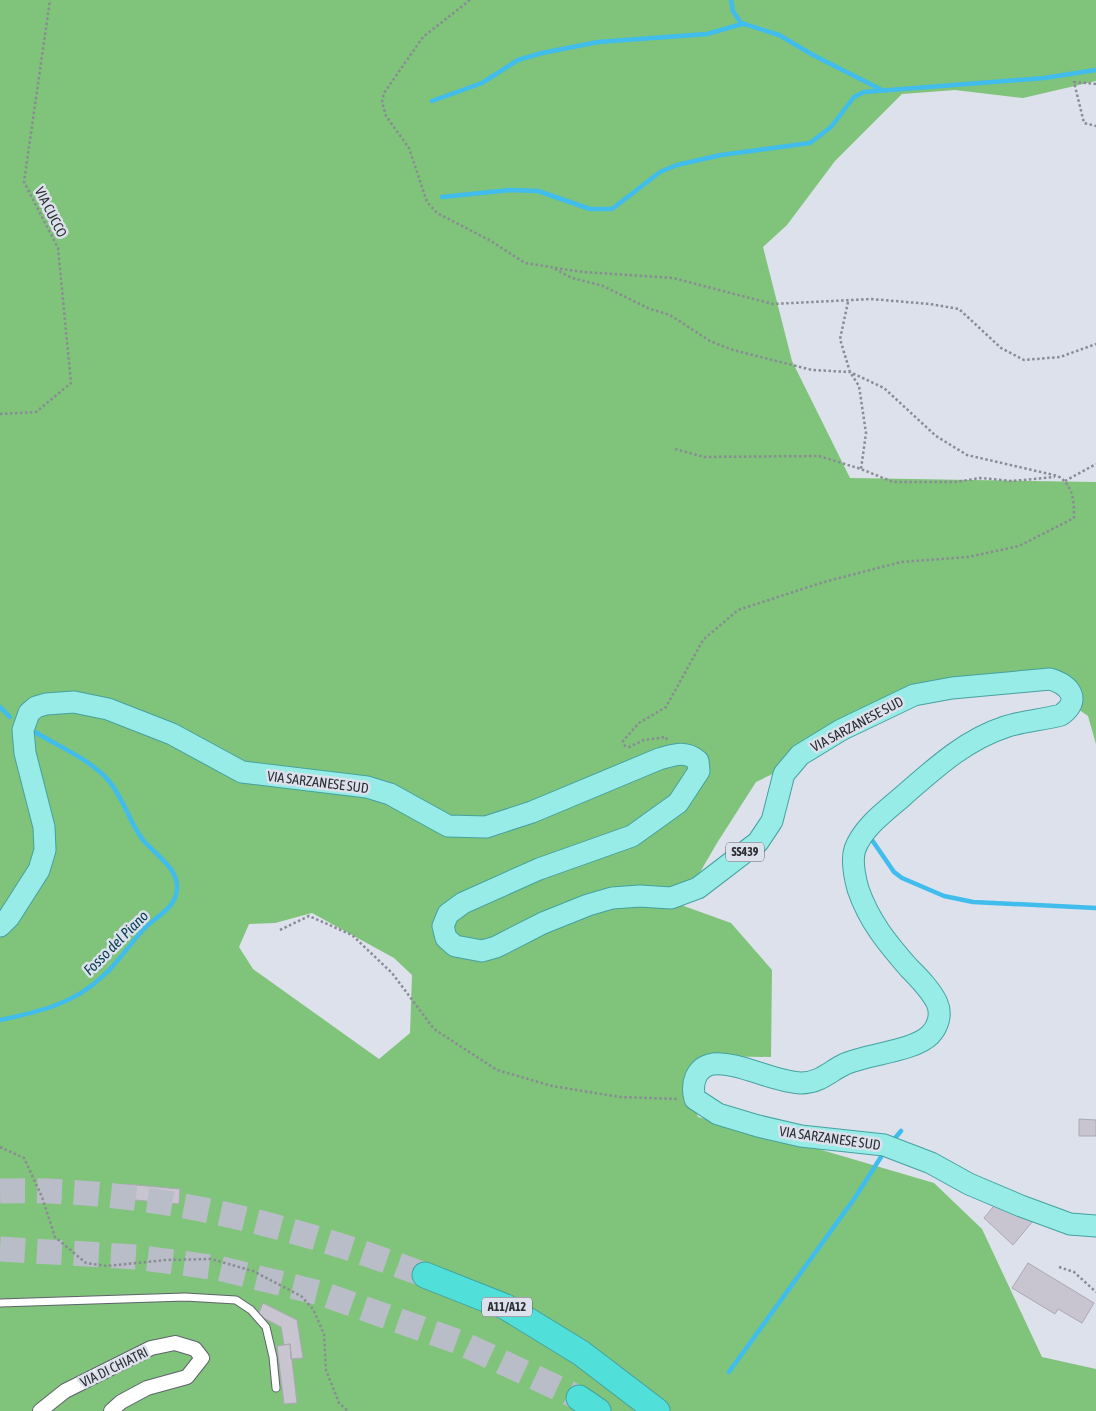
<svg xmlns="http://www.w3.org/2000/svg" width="1096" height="1411" font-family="'Asap Condensed',sans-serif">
  <rect width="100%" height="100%" fill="#dce1ec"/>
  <!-- green -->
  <path fill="#80c37a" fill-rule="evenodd" d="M0,0H1096V81L1023,98L955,90L902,94L835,161L787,225L763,247L792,361L850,478L1096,482V744L1088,716L1040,683L914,695L787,767L756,782L717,843L681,905L731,923L772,970L771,1057L707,1056L684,1081L698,1117L774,1136L934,1183L982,1229L1042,1357L1096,1369V1411H0ZM312,913L394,958L412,975L410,1033L379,1059L253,969L239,947L249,924L275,923Z"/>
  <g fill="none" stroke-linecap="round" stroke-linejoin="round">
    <!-- stream -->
    <path stroke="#40bced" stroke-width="4.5" d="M731,0L733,11L741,23L779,35L813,55L880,89
      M432,101L482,83L518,60L542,53L598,42L707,34L742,24
      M442,197L511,190L538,191L590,209H612L660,172L677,165L721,155L810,143L831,127L854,97L864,92L1044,78L1096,70
      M0,707L10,717
      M872,840L894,872L902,878L944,896L973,902L1096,908
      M0,1020C38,1012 74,1004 103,976C119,962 130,943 145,928C157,916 177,907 177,888C178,868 155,854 143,840C129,822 124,799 109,781C89,758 55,745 30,729
      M896,1137L901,1131
      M729,1372L854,1199L881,1157"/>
  </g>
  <!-- building -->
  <path fill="#c8c5d1" stroke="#aba8b3" d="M1079,1119L1096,1120V1136H1079Z
    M125,1184L180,1189L179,1204L124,1199Z
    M997,1202L1033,1221L1013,1245L984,1218Z
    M1028,1263L1094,1303L1082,1323L1058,1309L1055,1314L1012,1288Z
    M263,1303L297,1320L303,1358L291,1359L290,1344L284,1345L281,1327L258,1315Z
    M290,1344L297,1403L284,1404L277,1346Z"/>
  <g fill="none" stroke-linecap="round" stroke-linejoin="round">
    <!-- highway-tunnel -->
    <path stroke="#b9bdc7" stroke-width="25" stroke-dasharray="25 12" stroke-linecap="butt" d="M0,1191C146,1187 289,1224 425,1275
      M0,1249L136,1257L218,1268L320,1293L459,1342L579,1398"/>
    <!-- lane casing -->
    <g stroke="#5e636c" stroke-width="9">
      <path id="lane" d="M0,1303L185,1297L236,1300L251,1310L266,1327L273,1357L276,1388"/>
    </g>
    <!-- street casing -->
    <g stroke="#5e636c" stroke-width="16">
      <path id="street" d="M40,1411L65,1391L151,1348L175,1343L195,1349L202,1358L187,1377L147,1388L121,1402L111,1411"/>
    </g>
    <!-- primary casing -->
    <g stroke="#44a29f" stroke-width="23">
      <path id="primary" d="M0,926L9,917L39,870L45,850L44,827L25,753L23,730L29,713L36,707L46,704L74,702L108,709L172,734L242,772L367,787L390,794L448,826L486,827L532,812L659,759C674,755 685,750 698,761L699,771L678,803L632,836L539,869L463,903L448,914L443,926L446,938L455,946L482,951L496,947L543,923L588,905L612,898L640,896L671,898L698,888L758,842L772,821L784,774L800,755L841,730L914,695L952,688L1050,679C1070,685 1082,700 1061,715C1042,720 1023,721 1005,727C965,740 934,769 903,796C886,811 863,827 855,849C851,861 855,878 858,889C869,921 887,943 909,968C919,978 931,990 937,1003C942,1014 938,1027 930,1035C914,1051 868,1054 845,1064C830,1071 820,1083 801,1083C774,1082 737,1061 713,1064C695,1067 691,1085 695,1099L718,1114L758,1126L801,1136L884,1145L931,1163L969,1184L1021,1206L1070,1224L1096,1226"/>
    </g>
    <!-- highway casing -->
    <g stroke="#44a29f" stroke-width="27">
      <path id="highway" d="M425,1275L506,1307L581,1353L657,1411
        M579,1398L598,1411"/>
    </g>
    <!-- path -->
    <path stroke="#898c94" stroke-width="2.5" stroke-dasharray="2.5 2.5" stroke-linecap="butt" d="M470,0L423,37L384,93L382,102L386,116L409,148L427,202L437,213L491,241L525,263L551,267L572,278L603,286L650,309L670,315L710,341L733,350L812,370L850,372L884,388L936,436L967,455L1058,476C1074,486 1074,502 1074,518L1019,546L968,557L901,562L824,582L738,610L703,640L666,707L639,723L623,741L625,746L629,747L644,740L666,737L667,740
      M1096,84L1074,82L1084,123L1096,126
      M555,268L584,272L673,278L773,304L871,299L930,304L959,309L1001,348L1024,360L1060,357L1096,344
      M848,302L840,339L850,372L859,386L866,433L861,469
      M0,414L36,412L71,383L58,248L24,182L50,0
      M675,449L704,457L819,456L861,469L893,482H956L980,478L1012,481L1055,477
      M1065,481L1096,464
      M280,930L309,916L352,935L392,973L434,1029L497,1070L552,1086L620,1097L678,1099
      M0,1147L24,1158L42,1197L55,1237L86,1263L107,1266L165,1260L211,1259L253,1271L301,1296L313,1309L324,1334L326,1370L339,1403L348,1411
      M1059,1267L1074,1272L1096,1292"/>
    <!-- lane -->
    <use href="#lane" stroke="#fff" stroke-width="7"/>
    <!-- street -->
    <use href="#street" stroke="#fff" stroke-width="14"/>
    <!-- primary -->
    <use href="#primary" stroke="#97ece8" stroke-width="21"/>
    <!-- highway -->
    <use href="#highway" stroke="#51e0d9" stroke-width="25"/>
  </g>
  <g text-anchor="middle" stroke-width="5" stroke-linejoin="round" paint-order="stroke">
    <!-- shield labels -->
    <g fill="#dce1ec" stroke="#62646a" stroke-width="1">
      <rect x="726" y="842.5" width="38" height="19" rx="4"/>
      <rect x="482" y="1297.5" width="50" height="19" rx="4"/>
    </g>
    <g font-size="12" font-weight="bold" fill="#2d2e33">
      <text x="745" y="856">SS439</text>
      <text x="507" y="1311">A11/A12</text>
    </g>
    <!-- street labels -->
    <g font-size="14" fill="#2d2e33" stroke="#dce1ec">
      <text transform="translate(51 212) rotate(63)" y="5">VIA CUCCO</text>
      <text transform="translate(857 724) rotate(-28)" y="5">VIA SARZANESE SUD</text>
      <text transform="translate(318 782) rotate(7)" y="5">VIA SARZANESE SUD</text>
      <text transform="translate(830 1138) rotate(8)" y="5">VIA SARZANESE SUD</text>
      <text transform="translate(114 1367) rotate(-26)" y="5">VIA DI CHIATRI</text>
    </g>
    <!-- water labels -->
    <g font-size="15" font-style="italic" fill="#093f53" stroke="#dce1ec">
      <text transform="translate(116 943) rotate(-45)" y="5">Fosso del Piano</text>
    </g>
  </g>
</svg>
